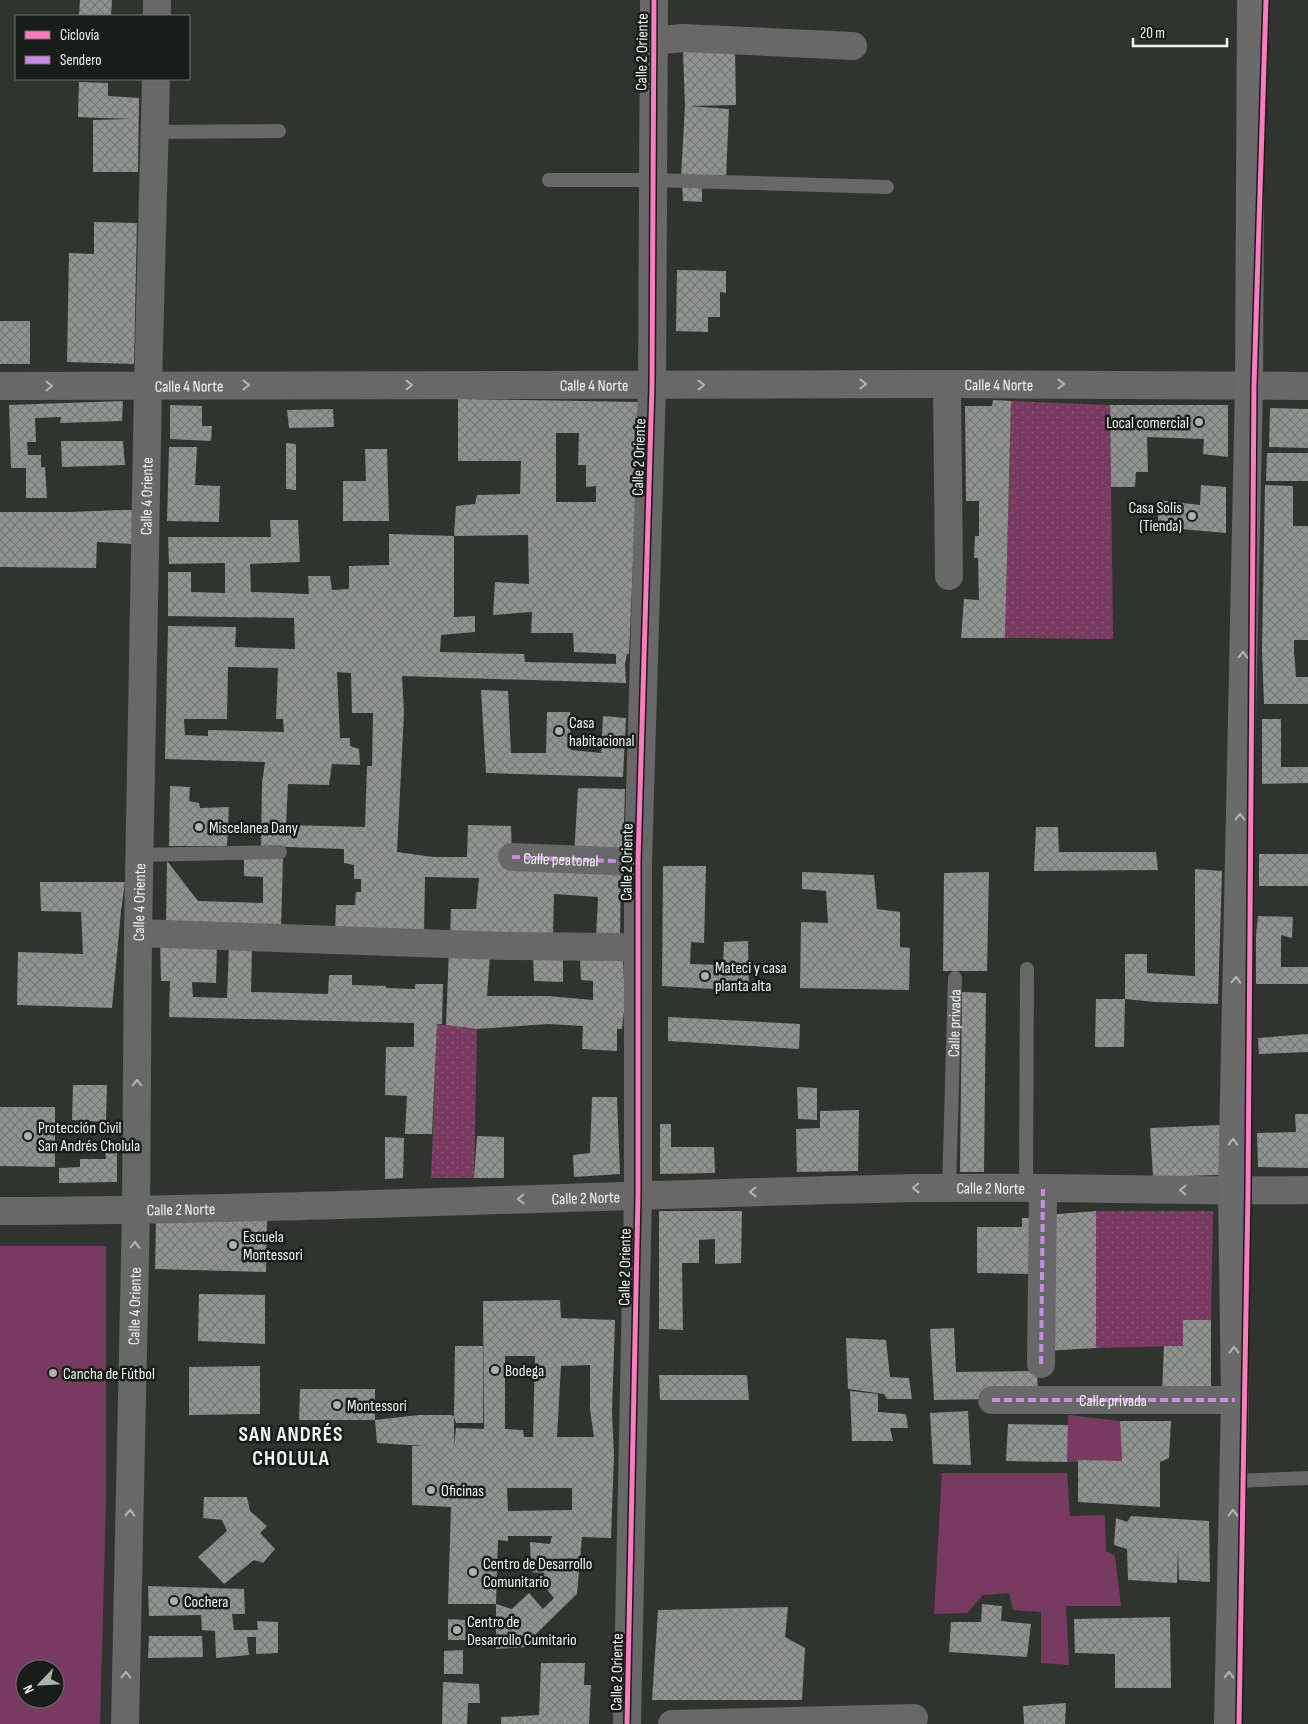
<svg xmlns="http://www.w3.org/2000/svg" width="1308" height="1724" font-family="'Sofia Sans Condensed',sans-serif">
  <defs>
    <pattern id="grass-dots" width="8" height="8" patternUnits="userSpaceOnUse" patternTransform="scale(1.25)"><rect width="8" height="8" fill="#783a60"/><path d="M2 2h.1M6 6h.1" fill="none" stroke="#8c5777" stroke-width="1.8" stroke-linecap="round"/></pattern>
    <pattern id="building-cross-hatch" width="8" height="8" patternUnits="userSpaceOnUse" patternTransform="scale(1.25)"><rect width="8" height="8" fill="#909490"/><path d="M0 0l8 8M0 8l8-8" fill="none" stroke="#777a77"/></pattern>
  </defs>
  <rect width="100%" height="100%" fill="#2f342f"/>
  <!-- grass -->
  <path fill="url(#grass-dots)" d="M1011,401L1110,405L1113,639L1005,638Z
    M437,1024L477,1029L474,1178H431Z
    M1096,1211H1213L1211,1320H1183V1346L1096,1348Z"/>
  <!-- green -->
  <path fill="#783a60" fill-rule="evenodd" d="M0,1246H106V1503L100,1724H0ZM25,1669H55V1699H25Z
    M1068,1415L1120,1421L1122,1461L1067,1462Z
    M942,1473H1067L1070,1516L1105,1515L1106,1551L1115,1556L1121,1606H1066L1069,1665L1041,1663V1612L1013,1610L1009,1593L983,1595L967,1613L934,1614Z"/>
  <!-- building -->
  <path fill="url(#building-cross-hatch)" fill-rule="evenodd" d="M80,0H112L111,16H79Z
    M735,51L736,105L689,106L729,109L726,179L681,177L685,106L683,52Z
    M79,82L108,83V96L139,98L138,172H93V120L130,119L78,117Z
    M682,183H702V202L683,201Z
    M94,222L137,223L134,364L67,362L69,253L94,254Z
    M677,270L726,271V293L720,292V317H708V332L676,331Z
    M0,321H30V364H0Z
    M458,399L640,402L629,654H627L625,664L626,683L402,676L404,713L397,852L433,857H467L468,825L511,826L512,853L621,864L620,939L596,938L598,897L554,894L553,936L450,935L451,909H476L479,878L425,877L424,934L335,932L336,905H355L356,892H361V879H354V865L344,863V849L261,846L262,783L265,762L165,759L168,626L236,627L235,647L295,649L294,618L168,616V572H191V592L225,593V563L169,564L168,537H271L270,520H298L300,562L250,564L251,592L309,594L308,576H330L332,590L349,589V566L389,565V534L454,536V617L475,616V632L441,635L440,652L524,654L525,662L616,664V654L574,652L573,633H531L532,612L493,615L495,582L529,584L528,535L454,536L456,506L475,504L477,495L520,494L521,461H458ZM556,433H579L578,465H586V487L596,486V502H556ZM228,667L278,668L276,719H283L284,732L208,730V736L185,735L184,719H227ZM337,672L351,673L352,713H373L372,766H367L365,827L286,825L288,784L329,785L332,764L360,765L359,749L350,746V738H340Z
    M993,400L1011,401L1005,638H961L964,599L979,600L978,558H974L975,536H979V501H966L965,406H992Z
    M123,401L122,421L60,423L61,417L35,418L36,442H27L28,455H41V467H45L47,498H26V468H11L9,405Z
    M170,405L202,406V426H212L211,441L170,439Z
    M1110,405H1228V457L1203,454L1204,439L1147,437L1148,472H1136L1135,487H1111Z
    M1270,408L1308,409V448L1269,447Z
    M333,409L334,427L289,428L287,410Z
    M61,441H123L125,465L62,467Z
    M286,443L296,444V490L286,489Z
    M169,447H197L195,485L220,486L219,522L167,521Z
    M365,449H387L389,521H343V481H366Z
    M1267,453H1308V481H1266Z
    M1201,485L1226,487V533L1158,527V500L1200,505Z
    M1265,485L1293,486V526H1308V640H1294V652L1296,677H1308V704H1264L1262,651Z
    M121,510H133V544L97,542L96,568L0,567V512H70Z
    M481,690L508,691L511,753H546L547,712H570L571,750L601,753L603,716L626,718L623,777L486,773Z
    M1262,719H1281V767H1308V783L1262,784Z
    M170,786L190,787L189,801L199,803L200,808L229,807L227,846H169Z
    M578,788L625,789L623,859L574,857Z
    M1036,827H1058L1059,852H1156L1158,870L1034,871Z
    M1259,854H1308V886H1259Z
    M244,856L283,857L281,930L166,925L167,861L198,901L263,903V877L244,876Z
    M663,866H706L704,943L691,942L690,964L723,965L724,942L748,941L749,991L662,986Z
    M1195,869L1222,871L1218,1004L1155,1002L1125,999V954H1147V973L1195,976Z
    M802,872L874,875L877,909L900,912V947L910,948L909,990L800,988L801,922L828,923L826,891L802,889Z
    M989,872L987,971H943L944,873Z
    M40,882H125L121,911L112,1008L17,1005L18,952L83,954L81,912L41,911Z
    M1258,916L1293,917L1292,938L1281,935V967H1308V984H1256V935Z
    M160,941L217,943L216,983L192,982L193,997L227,998L229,945H252L251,992L328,994L329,975H352V985L386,986V988L415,989V984H443L442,1024H437L432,1134H405L407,1096L385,1095L386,1047H414V1023L169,1017L170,981H161Z
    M449,949L490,954L487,996H548L593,1000V981L581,980L580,958H623L625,1003L622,1029H617V1051L582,1049L583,1026L548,1024L477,1029L446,1025Z
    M533,956L563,957V982L534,981Z
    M962,992L986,993L984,1172H960Z
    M1096,999H1125L1124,1047H1095Z
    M668,1017L800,1024L799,1049L668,1041Z
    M1308,1034V1052L1259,1054L1258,1038Z
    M73,1085H107L106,1122L72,1120Z
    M797,1087L817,1088V1120L798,1119Z
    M592,1097H617L620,1174L574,1177L573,1155L590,1153Z
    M0,1107H55V1167L0,1166Z
    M859,1110L858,1171L797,1172L796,1129L820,1128V1111Z
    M1295,1114H1308V1168L1258,1167L1257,1133L1296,1132Z
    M660,1124H671V1147H714L715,1173L660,1174Z
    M1220,1125L1219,1175L1153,1177L1150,1128Z
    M477,1136L504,1137V1178H474Z
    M385,1137L404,1138L403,1178L385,1179Z
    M117,1149V1182L59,1183V1168L80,1167V1159H106L105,1150Z
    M659,1211H742L741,1263L715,1264V1239L699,1240V1263H682L683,1330L659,1329Z
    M1096,1211V1348L1045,1351L1046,1215Z
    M1022,1218H1035V1274L977,1273V1227H1022Z
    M156,1219L267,1221L266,1272L155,1269Z
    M199,1294L265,1295V1344L198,1341Z
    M560,1300L561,1318L615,1320L612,1412L614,1455L611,1538L582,1537L577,1594L534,1636L539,1646L496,1649V1604L512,1609L529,1593L543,1609L554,1598L539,1580L545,1573L531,1572L530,1542L550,1544L552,1536H508V1541L498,1540L496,1604H448L451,1507L412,1505V1446H424L377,1443L375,1420L419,1415H450L454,1416V1445L456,1428L484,1429L483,1301ZM505,1356H535L533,1437H524L523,1430L505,1429ZM590,1365V1410L594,1437H557L561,1366ZM507,1488H572V1510L508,1511Z
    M1183,1320H1211V1391H1162L1164,1346H1183Z
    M954,1328L956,1372L1037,1371L1038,1398L934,1400L930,1329Z
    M846,1338L886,1340L890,1377L909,1378L912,1399H887L884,1394L848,1389Z
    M455,1346H483V1423H456L454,1417Z
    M260,1366V1414L189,1415V1367Z
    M659,1375H747L749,1400H660Z
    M300,1389H375V1420H299Z
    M850,1391L878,1394V1412L906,1414L908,1428H890L893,1441H852Z
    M968,1411L971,1465L933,1464L930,1413Z
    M1120,1421H1171L1169,1458L1160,1462V1507L1078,1502V1460L1122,1461Z
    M1008,1424L1068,1425L1067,1462L1006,1461Z
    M204,1497H247L250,1511L267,1526L260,1533L275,1549L263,1563L254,1560L224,1584L198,1557L227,1531L222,1520L203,1518Z
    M1131,1516L1209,1521L1210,1582L1179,1580L1178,1550L1177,1583L1128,1580L1127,1549L1114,1545L1116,1518L1127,1522Z
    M148,1586L244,1589L245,1614H232L234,1630H258L257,1621L278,1622V1653L256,1654V1637H247L249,1655L216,1658L215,1631L202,1630L201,1615L149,1616Z
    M982,1604L1002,1606L1001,1621L1031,1624L1027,1657L949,1652L951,1622H981Z
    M788,1607L785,1637L805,1648L802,1700H652L658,1610Z
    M1170,1617L1171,1688H1115V1654L1075,1653L1074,1619Z
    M448,1619L465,1620L466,1640H448Z
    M149,1636H202L203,1657L148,1658Z
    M463,1650V1674H444V1651Z
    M541,1663H585L584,1685H591L589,1724H501V1717L539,1715Z
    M443,1682L479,1684L480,1703H468L467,1724H442Z
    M1066,1703L1065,1724H1024L1023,1706Z"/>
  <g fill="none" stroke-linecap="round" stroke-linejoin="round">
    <!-- lane -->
    <g stroke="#696868" stroke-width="14">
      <path d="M155,132L279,131"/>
      <path d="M549,180H652L887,187"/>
      <path d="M139,855L280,852"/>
      <path d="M1026,1188L1027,969"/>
      <path id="s1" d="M949,1189L955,978"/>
      <path d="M1234,1481L1308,1478"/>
    </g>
    <!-- street -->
    <g stroke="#696868" stroke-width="28">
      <path d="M157,16V0"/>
      <path d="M653,41L683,38L853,46"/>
      <path d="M947,384L949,576"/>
      <path id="s2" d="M0,386L947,384L1308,386"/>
      <path d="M512,857L638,862"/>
      <path d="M138,933L503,946L620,947L637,949"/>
      <path id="s3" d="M0,1211C307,1210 613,1194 920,1188C1049,1186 1179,1192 1308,1190"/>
      <path d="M1041,1364L1043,1189"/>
      <path id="s4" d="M992,1400H1235"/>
      <path id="s5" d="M125,1724L136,1210L138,933L148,386L156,79"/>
      <path d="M627,1724L638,1195V862L652,385L654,0"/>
      <path d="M672,1724L914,1718"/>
    </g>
    <!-- secondary -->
    <path stroke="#6a6a6a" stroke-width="28" d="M1228,1724L1235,1400L1232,1191L1249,385L1251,0"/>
    <!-- quiet -->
    <g stroke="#ca8be6" stroke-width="4" stroke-dasharray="8 4" stroke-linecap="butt">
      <path id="s6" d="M512,857L638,862"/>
      <path d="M1041,1364L1043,1189"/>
      <path d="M992,1400H1235"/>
    </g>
    <!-- cycleway casing -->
    <g stroke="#181d19" stroke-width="8">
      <path id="cycleway" d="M627,1724L638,1195V862L652,385L654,0
        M1239,1724L1248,1191L1254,385L1266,0"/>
    </g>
    <!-- cycleway -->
    <use href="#cycleway" stroke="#fd7abc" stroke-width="5"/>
  </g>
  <!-- one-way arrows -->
  <defs><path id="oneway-chevron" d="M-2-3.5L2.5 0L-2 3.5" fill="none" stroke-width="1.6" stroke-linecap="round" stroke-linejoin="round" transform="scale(1.25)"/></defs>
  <g stroke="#b3b6b3">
    <use href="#oneway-chevron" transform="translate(863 384)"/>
    <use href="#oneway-chevron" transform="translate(1061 384)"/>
    <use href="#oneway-chevron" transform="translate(246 385)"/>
    <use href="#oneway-chevron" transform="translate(409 385)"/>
    <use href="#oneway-chevron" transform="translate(701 385)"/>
    <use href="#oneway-chevron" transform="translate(49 386)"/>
    <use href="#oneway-chevron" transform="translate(137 1083) rotate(-90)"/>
    <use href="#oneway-chevron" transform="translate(916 1188) rotate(179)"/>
    <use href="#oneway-chevron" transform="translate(1183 1190) rotate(-179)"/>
    <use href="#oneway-chevron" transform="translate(753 1192) rotate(179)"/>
    <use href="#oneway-chevron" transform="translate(521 1199) rotate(178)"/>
    <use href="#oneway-chevron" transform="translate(135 1245) rotate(-89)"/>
    <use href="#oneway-chevron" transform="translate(130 1513) rotate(-89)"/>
    <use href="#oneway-chevron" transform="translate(126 1675) rotate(-89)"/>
  </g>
  <g stroke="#b3b7b4">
    <use href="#oneway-chevron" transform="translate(1243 655) rotate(-89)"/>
    <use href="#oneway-chevron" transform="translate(1240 817) rotate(-89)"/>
    <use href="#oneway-chevron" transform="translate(1236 980) rotate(-89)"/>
    <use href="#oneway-chevron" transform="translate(1233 1142) rotate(-89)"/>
    <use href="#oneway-chevron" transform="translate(1234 1350) rotate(-91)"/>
    <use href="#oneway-chevron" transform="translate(1233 1513) rotate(-89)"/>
    <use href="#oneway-chevron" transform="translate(1229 1675) rotate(-89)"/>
  </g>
  <!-- markers -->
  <g fill="#acb2ac" stroke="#181d19" stroke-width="2">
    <circle cx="1199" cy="422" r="5"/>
    <circle cx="1192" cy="516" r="5"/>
    <circle cx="559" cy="731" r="5"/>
    <circle cx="199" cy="827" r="5"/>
    <circle cx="705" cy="976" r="5"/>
    <circle cx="28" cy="1136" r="5"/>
    <circle cx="233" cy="1245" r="5"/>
    <circle cx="495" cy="1370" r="5"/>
    <circle cx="53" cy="1373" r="5"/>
    <circle cx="337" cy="1405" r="5"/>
    <circle cx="431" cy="1490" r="5"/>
    <circle cx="473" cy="1572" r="5"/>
    <circle cx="174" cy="1601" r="5"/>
    <circle cx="457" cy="1630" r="5"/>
  </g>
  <g text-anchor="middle" stroke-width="5" stroke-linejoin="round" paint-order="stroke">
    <!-- street labels -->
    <g font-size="16" fill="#eff6f0" stroke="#181d19">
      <text transform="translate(641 52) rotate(-89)" y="6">Calle 2 Oriente</text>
      <text dy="6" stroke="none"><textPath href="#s2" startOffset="999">Calle 4 Norte</textPath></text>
      <text dy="6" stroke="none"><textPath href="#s2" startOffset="594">Calle 4 Norte</textPath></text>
      <text dy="6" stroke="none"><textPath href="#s2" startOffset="189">Calle 4 Norte</textPath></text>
      <text transform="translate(638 457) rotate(-88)" y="6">Calle 2 Oriente</text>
      <text dy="6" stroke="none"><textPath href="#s5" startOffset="1228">Calle 4 Oriente</textPath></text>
      <text dy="6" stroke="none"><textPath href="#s6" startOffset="49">Calle peatonal</textPath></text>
      <text transform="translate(626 862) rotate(-89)" y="6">Calle 2 Oriente</text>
      <text dy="6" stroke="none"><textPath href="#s5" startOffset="822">Calle 4 Oriente</textPath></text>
      <text dy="6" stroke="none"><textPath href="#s1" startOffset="166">Calle privada</textPath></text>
      <text dy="6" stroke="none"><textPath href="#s3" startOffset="991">Calle 2 Norte</textPath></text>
      <text dy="6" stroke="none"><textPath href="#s3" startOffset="586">Calle 2 Norte</textPath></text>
      <text dy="6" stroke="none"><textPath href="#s3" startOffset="181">Calle 2 Norte</textPath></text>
      <text transform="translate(624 1267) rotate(-89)" y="6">Calle 2 Oriente</text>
      <text dy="6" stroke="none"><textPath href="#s5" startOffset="418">Calle 4 Oriente</textPath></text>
      <text dy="6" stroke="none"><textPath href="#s4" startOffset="121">Calle privada</textPath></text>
      <text transform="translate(616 1672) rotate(-89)" y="6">Calle 2 Oriente</text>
    </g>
    <!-- poi labels -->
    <g font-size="16" fill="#eff6f0" stroke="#181d19" text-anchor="start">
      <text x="1189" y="428" text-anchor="end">Local comercial</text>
      <text x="1182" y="513" text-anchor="end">Casa Solis<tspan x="1182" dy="18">(Tienda)</tspan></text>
      <text x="569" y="728">Casa<tspan x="569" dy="18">habitacional</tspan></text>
      <text x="209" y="833">Miscelanea Dany</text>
      <text x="715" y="973">Mateci y casa<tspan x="715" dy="18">planta alta</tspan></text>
      <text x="38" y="1133">Protección Civil<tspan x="38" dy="18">San Andrés Cholula</tspan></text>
      <text x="243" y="1242">Escuela<tspan x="243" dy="18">Montessori</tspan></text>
      <text x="505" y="1376">Bodega</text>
      <text x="63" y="1379">Cancha de Fútbol</text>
      <text x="347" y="1411">Montessori</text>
      <text x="441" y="1496">Oficinas</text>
      <text x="483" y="1569">Centro de Desarrollo<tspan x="483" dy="18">Comunitario</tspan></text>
      <text x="184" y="1607">Cochera</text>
      <text x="467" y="1627">Centro de<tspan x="467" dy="18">Desarrollo Cumitario</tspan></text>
    </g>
    <!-- district labels -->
    <g font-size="21" font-weight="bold" letter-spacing="1" fill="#eff6f0" stroke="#181d19">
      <text x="291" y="1441">SAN ANDRÉS<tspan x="291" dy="24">CHOLULA</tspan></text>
    </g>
  </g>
  <!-- legend -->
  <rect x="15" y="15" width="175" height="65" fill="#181d19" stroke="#6e746f"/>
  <rect x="25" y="31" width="25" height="8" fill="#fd7abc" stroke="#6e746f"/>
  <text x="60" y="40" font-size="15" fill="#eff6f0">Ciclovía</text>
  <rect x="25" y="56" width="25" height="8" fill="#ca8be6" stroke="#6e746f"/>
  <text x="60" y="65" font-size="15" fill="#eff6f0">Sendero</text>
  <!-- north arrow -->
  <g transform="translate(40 1684) rotate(245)"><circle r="24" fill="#181d19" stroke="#6e746f"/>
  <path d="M0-4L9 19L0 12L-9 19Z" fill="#acb2ac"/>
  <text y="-8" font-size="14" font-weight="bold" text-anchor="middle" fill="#eff6f0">N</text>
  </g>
  <!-- scale -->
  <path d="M1133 38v8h94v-8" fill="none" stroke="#eff6f0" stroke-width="2.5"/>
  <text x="1140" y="38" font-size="15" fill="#eff6f0" stroke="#181d19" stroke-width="4" paint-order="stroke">20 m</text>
</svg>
